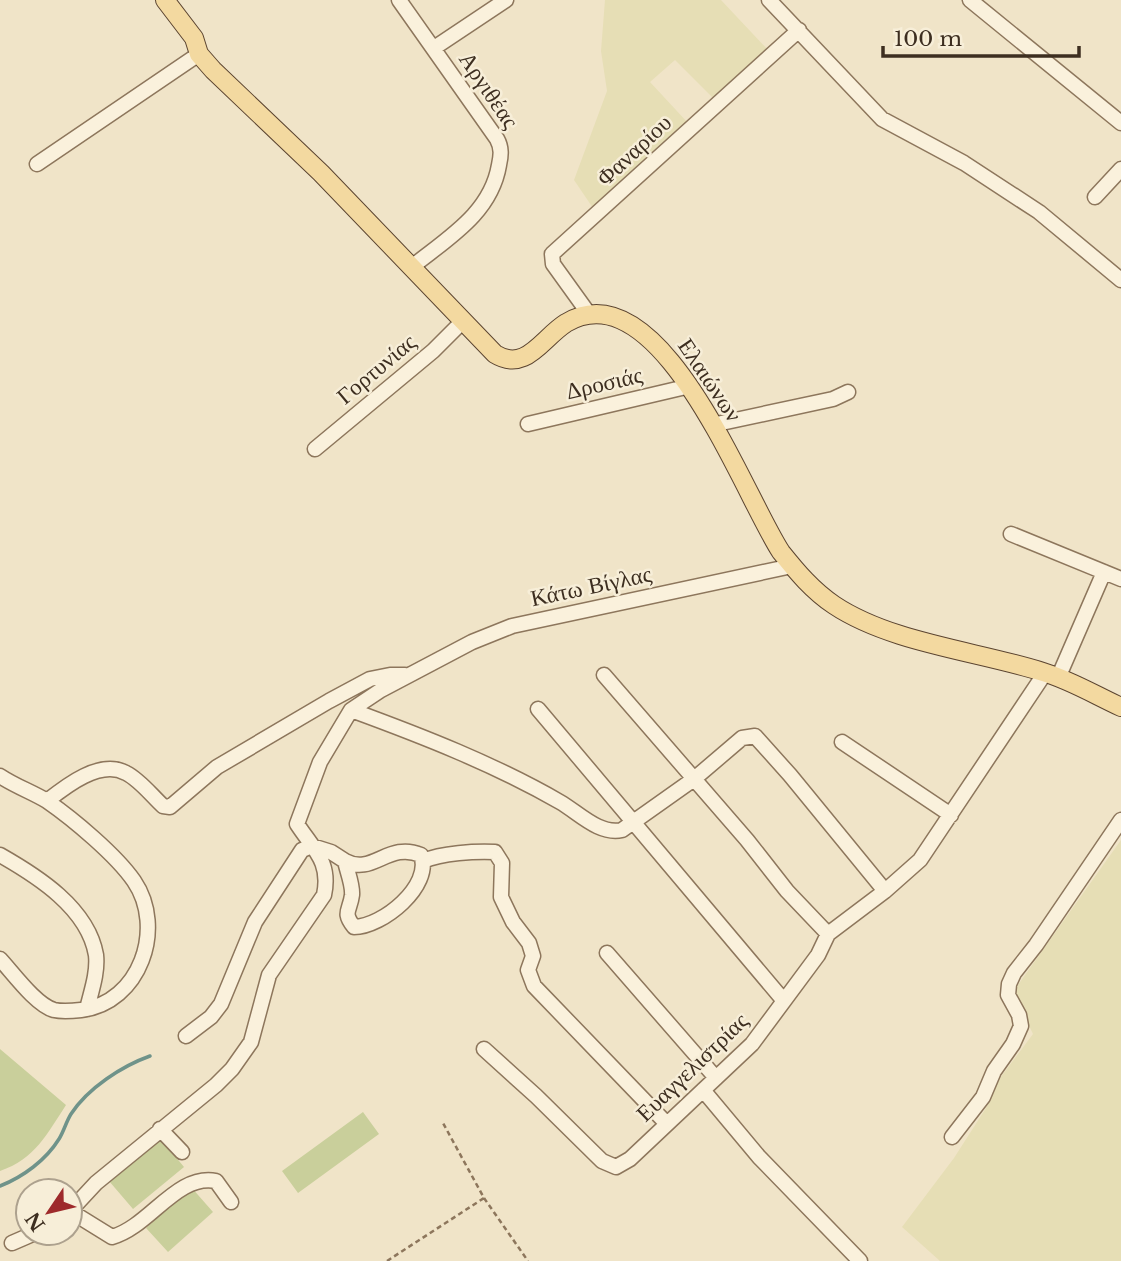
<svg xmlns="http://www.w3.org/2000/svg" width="1121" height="1261" font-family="'Libre Baskerville',serif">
  <rect width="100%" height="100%" fill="#f0e4c8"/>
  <!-- farmland -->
  <path fill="#e6deb5" d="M605,0H721L769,51L716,101L675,60L650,82L689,124L595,211L574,180L607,91L601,51Z
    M1121,840V1261H940L902,1227L954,1158L986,1108L1000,1078L1033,1034L1013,992Z"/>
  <!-- green -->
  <path fill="#c9cf9b" d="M0,1049L66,1105C47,1134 35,1159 0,1171Z
    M363,1112L379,1134L298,1193L282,1171Z
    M161,1139L184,1167L133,1209L109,1181Z
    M191,1187L213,1212L168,1252L146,1228Z"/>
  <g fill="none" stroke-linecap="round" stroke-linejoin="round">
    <!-- stream -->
    <path stroke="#6f938a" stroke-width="3.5" d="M0,1186C23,1177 46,1160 59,1139C64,1131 66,1122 71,1114C88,1088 122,1066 150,1056"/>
    <!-- minor casing -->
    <g stroke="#8d765c" stroke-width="17">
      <path id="minor" d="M399,0L497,139C502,148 501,156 499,165C491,213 448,238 413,266
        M769,0L882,119L964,163L1039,212L1121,280
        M970,0L1121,123
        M434,48L506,0
        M37,164L199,54
        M1095,197L1121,169
        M589,314L553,264L552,254L799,30
        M528,424L690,386
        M712,425L833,399L848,392
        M315,449L433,351L463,321
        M1011,534L1121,579
        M604,675L747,840L787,891L828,934
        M1058,678L1104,572
        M538,709L784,1001
        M351,710C422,736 494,764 560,802C579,813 599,835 622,830L694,779L742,738L755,736L790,775L885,891
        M842,742L951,815
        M0,776C15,786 32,792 47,801C73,819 116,855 134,881C166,928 140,1003 81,1010C72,1011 63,1012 54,1010C36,1005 13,973 0,959
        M47,801C66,786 100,759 126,773C140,780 152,796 163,806L170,807L217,767L329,701L370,679L390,675H405
        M0,855C37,876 88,908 96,955C98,973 91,992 87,1009
        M423,861C442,853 475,851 495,852L502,863L501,897L513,922L529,943L533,956L528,970L534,986L667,1124
        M607,953L716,1078
        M186,1036L211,1017L221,1004L255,922L302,850L312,846L331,852L345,861C347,871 353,885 352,895C350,911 342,912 354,927C382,927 433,886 421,855C388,841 373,876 345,861
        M484,1049L536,1096L602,1161L616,1167L630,1159L752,1044L818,955L828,934L885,891L920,860L1045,673
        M703,1090L759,1157L860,1261
        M160,1129L182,1152
        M952,1137L983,1097L994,1071L1013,1044L1021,1026L1019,1015L1008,995L1009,984L1014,973L1036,945L1121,820
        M70,1211L96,1183L216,1085L232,1069L251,1042L269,975L324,895C331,862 314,850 297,824L320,762L351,710L381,690L472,642L512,626L792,566
        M70,1211L112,1237C149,1227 177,1173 216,1181L231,1202
        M12,1243L35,1233"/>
    </g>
    <!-- major casing -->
    <g stroke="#5b4430" stroke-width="20">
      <path id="major" d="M165,0L194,38L199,54L213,70L321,173L495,354C526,373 542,338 566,323C661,267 744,496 781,552C797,572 813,591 834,605C891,643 977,651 1043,672C1070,680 1095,695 1121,707"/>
    </g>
    <!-- path -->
    <path stroke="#8d765c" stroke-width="2.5" stroke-dasharray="5 3.5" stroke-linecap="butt" d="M484,1198L528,1261
      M387,1261L484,1198L443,1123"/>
    <!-- minor -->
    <use href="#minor" stroke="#faf1dc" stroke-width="14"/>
    <!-- major -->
    <use href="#major" stroke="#f3d9a0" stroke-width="18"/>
  </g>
  <g text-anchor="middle" stroke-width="5" stroke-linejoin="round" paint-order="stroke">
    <!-- street labels -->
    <g font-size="23" fill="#3d2e20" stroke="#f7eed8">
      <text transform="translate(489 90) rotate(56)" y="8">Αργιθέας</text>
      <text transform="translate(634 150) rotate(-43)" y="8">Φαναρίου</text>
      <text transform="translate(376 369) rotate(-40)" y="8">Γορτυνίας</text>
      <text transform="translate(710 380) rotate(56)" y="8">Ελαιώνων</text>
      <text transform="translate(604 383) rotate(-13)" y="8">Δροσιάς</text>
      <text transform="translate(591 586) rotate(-12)" y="8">Κάτω Βίγλας</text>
      <text transform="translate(692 1067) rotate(-44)" y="8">Ευαγγελιστρίας</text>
    </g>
  </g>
  <!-- north arrow -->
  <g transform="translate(49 1212) rotate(235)"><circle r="33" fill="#f7eed8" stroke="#ada18e" stroke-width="2"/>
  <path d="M0-5L12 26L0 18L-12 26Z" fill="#9e2a2b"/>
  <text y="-10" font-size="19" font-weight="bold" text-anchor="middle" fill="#3d2e20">N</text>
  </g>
  <!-- scale -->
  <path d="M883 46v10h196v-10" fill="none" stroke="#3d2e20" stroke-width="3.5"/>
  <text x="894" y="46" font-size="21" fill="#3d2e20" stroke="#f7eed8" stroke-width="5" paint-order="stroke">100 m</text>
</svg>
